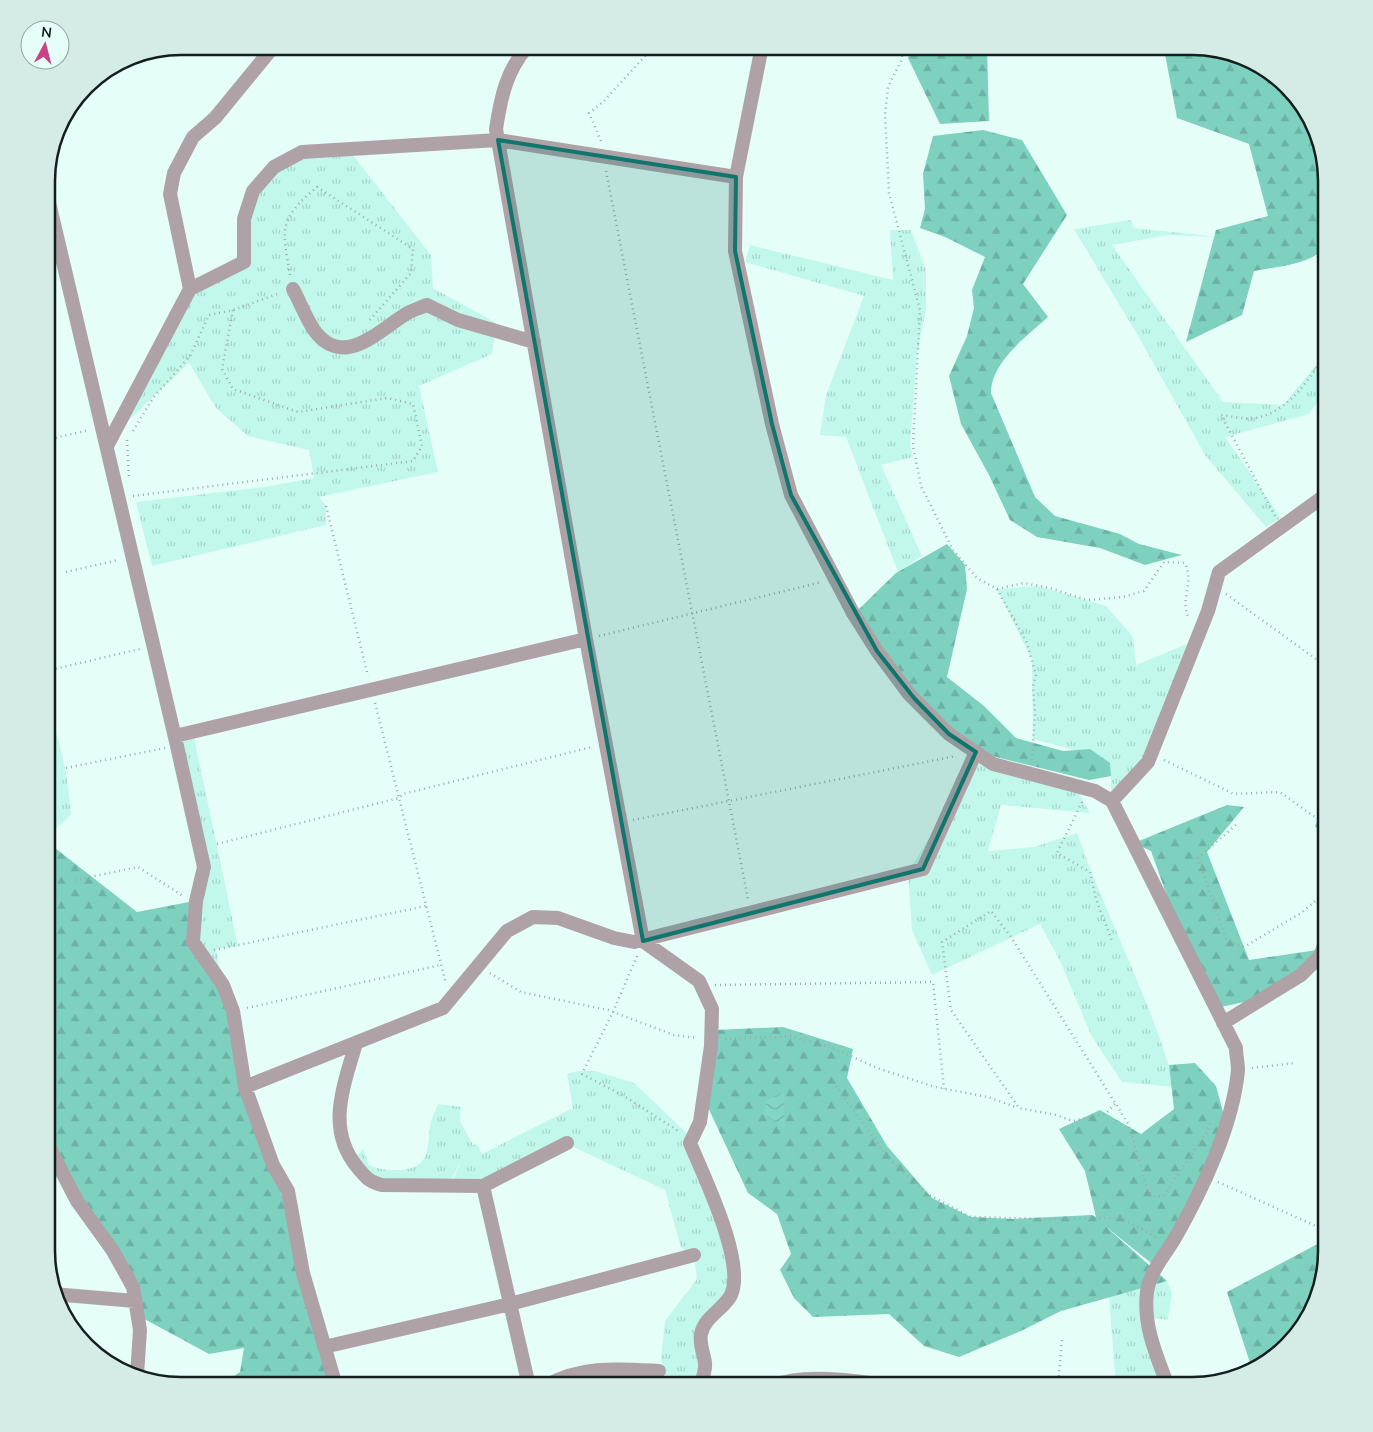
<svg xmlns="http://www.w3.org/2000/svg" width="1373" height="1432" font-family="Mulish,sans-serif">
  <defs>
    <pattern id="grass-tufts" width="24" height="20" patternUnits="userSpaceOnUse" patternTransform="scale(1.25)"><rect width="24" height="20" fill="#c1f8eb"/><path d="M3 7l-1-3M5 7V3M7 7l1-3M15 17l-1-3M17 17v-4M19 17l1-3" fill="none" stroke="#a5d4c9"/></pattern>
    <pattern id="forest-firs" width="22" height="20" patternUnits="userSpaceOnUse" patternTransform="scale(1.25)"><rect width="22" height="20" fill="#7ed0bf"/><path d="M5 1l3.5 6h-7zM16 11l3.5 6h-7z" fill="#6cb2a4"/></pattern>
    <pattern id="water-waves" width="16" height="10" patternUnits="userSpaceOnUse" patternTransform="scale(1.25)"><rect width="16" height="10" fill="#83d5c4"/><path d="M0 5q4-4 8 0t8 0" fill="none" stroke="#70b6a8"/></pattern>
  </defs>
  <rect width="100%" height="100%" fill="#e6fef8"/>
  <!-- grass -->
  <path fill="url(#grass-tufts)" d="M348,149L431,255L433,288L496,323L492,354L419,386L438,472L319,497L326,506V525L152,566L136,502L264,487L314,478L309,450L248,436L216,408L189,363L112,436L190,289L237,256L261,181L319,151Z
    M1131,220L1134,228L1220,237L1168,235L1112,245L1223,402L1283,405L1327,352V388L1309,414L1225,437L1281,518L1266,527L1205,455L1137,334L1074,229Z
    M890,230H911L926,270V310L917,354L910,445L913,457L881,465L922,556L898,572L846,437L820,435L826,395L864,296L745,262L750,245L893,280Z
    M46,565L52,583L46,617Z
    M1038,586L1106,606L1133,637L1136,665L1187,644L1148,762L1111,792V776L1103,758L1033,739L1032,660L997,589Z
    M46,704C61,740 68,776 71,815L46,837Z
    M194,737L238,946L216,949L221,976L193,942L203,867L176,739Z
    M981,756L1078,792L1090,813L1001,805L988,851L1034,847L1077,833C1107,919 1151,999 1175,1087L1122,1082L1091,1035L1061,963L1040,924L932,975L912,930L908,872Z
    M577,1071H595L634,1083L692,1138L734,1283L709,1317L698,1380L665,1375L661,1359L665,1321L697,1279L694,1255L681,1248L665,1190L567,1144L491,1185L453,1180L461,1161L450,1182L375,1184L355,1159L363,1149L369,1165C380,1170 387,1170 399,1170C433,1168 426,1147 431,1122C432,1116 436,1110 438,1104L461,1107L460,1121L473,1145L477,1144L482,1154L573,1108L567,1074Z
    M1167,1281L1172,1293L1168,1320L1149,1317L1169,1386H1116L1109,1297Z"/>
  <!-- forest -->
  <path fill="url(#forest-firs)" d="M911,46H987L989,121L940,124L908,58Z
    M1118,47H1200L1252,60L1293,92L1319,138L1327,181V246C1308,266 1279,266 1254,271L1242,315L1186,342L1216,230L1268,216L1249,144L1177,118L1165,54L1121,55Z
    M983,130L1022,140L1067,215L1023,284L1048,317C1027,336 991,362 991,393L1035,497L1055,516L1120,534L1139,544L1182,555L1145,565L1100,548L1037,537L1010,520L989,475L961,424L949,376L967,336L974,308L972,290L985,257L945,237L920,228L925,209L923,174L933,136Z
    M947,544L965,565L967,589L947,677L984,706L1016,738L1063,751L1090,749L1110,763L1111,776L1089,780L976,752L914,698L857,611L896,573Z
    M1327,803V841L1315,826Z
    M1227,805L1244,807L1207,852L1249,960L1317,950L1310,966L1263,998L1216,1008L1183,941L1151,851L1134,843Z
    M46,841L137,912L194,901L193,942L223,985L254,1116L282,1196L331,1386H219L240,1372L244,1348L209,1354L137,1315L127,1277L46,1139Z
    M783,1027L853,1049L847,1078L887,1146L932,1198L971,1217L1013,1219L1092,1215L1096,1217L1085,1171L1059,1129L1100,1110L1141,1134L1174,1109L1169,1065L1195,1063L1216,1086L1226,1123L1156,1267L1104,1225L1167,1281L1061,1311L1021,1331L959,1357L924,1346L889,1314L813,1317L794,1298L780,1270L791,1254L777,1214L748,1193L706,1103L714,1030Z
    M1327,1050V1098L1321,1062Z
    M1327,1239V1251L1313,1310L1281,1352L1252,1369L1227,1292Z"/>
  <!-- water -->
  <path fill="url(#water-waves)" d="M784,1092L785,1129L764,1114L767,1100Z"/>
  <g fill="none" stroke-linecap="round" stroke-linejoin="round">
    <!-- path -->
    <path stroke="#9aada8" stroke-width="2.5" stroke-dasharray="1 4" stroke-linecap="butt" d="M904,46L901,61L888,87L885,115L889,193L920,310L913,446L921,486L953,550L977,578L997,589L1024,583L1050,588L1087,600L1123,597L1144,591L1164,562L1185,563C1195,586 1179,596 1189,619
      M601,141L589,113L604,101L654,46
      M606,171L748,899
      M1327,241L1318,255L1327,262
      M290,275C282,228 278,220 317,187L413,249L411,273L368,322
      M133,431L153,398L190,356L209,315L233,310L280,293
      M46,440L89,430
      M127,440L129,479
      M133,496L413,461L422,446L413,404L387,398L298,412L233,389L222,369L233,310
      M326,506L368,676
      M1275,516L1221,415C1231,416 1246,420 1256,418C1289,412 1309,378 1327,353
      M66,572L118,560
      M997,589L1027,643L1036,675L1033,686L1035,712L1032,760
      M1226,594L1327,667
      M599,636L822,582
      M46,671L140,649
      M375,703L446,984
      M1164,760L1234,794L1280,792L1319,820L1327,800
      M66,768L165,748
      M1082,802L1057,853L1090,872L1096,899L1112,941
      M633,820L956,756
      M1236,825L1198,858L1227,941L1244,947L1301,913L1320,897L1327,896
      M217,844L399,798L403,794L592,747
      M75,880L138,867L183,896
      M214,950L426,906
      M637,956L613,1012L582,1074L624,1096L680,1132
      M490,973L521,992L608,1010L674,1035L697,1038
      M715,985L933,982L944,1089
      M247,1008L441,965
      M725,1039L791,1036L831,1047L877,1068L935,1087L988,1097L1018,1108
      M1252,1068L1295,1063
      M836,1086L888,1158L929,1195L971,1217L1049,1219L1121,1218L1158,1238
      M1115,1104L1105,1114L1073,1121L1056,1115L1019,1108L951,1010L942,942L991,911L1011,937L1129,1125L1148,1192L1155,1197L1164,1195L1206,1133L1211,1121
      M1218,1182L1327,1231
      M1058,1386L1062,1339"/>
    <!-- minor -->
    <path stroke="#aea2a7" stroke-width="14" d="M528,46C506,71 501,97 496,129L586,639L643,941L699,981L712,1009L711,1046L700,1122L690,1143C704,1177 746,1262 731,1295C724,1309 705,1316 701,1334C699,1344 704,1354 705,1363C706,1370 702,1379 701,1386
      M762,46L736,177L735,251L772,424L791,495L853,613L877,651L909,694L949,734L993,764L1095,791L1112,801L1236,1048C1236,1055 1238,1063 1238,1070C1233,1125 1202,1191 1175,1238C1165,1255 1150,1271 1147,1292C1143,1323 1155,1352 1166,1381L1171,1386
      M47,194L177,746L204,867L196,901L193,942L223,985L233,1011L245,1087L273,1165L288,1191L303,1273L336,1386
      M190,289L170,194L174,173L193,137L215,118L274,46
      M293,289C300,302 306,318 314,330C343,370 378,331 406,314C412,310 420,308 427,305L458,320L534,342
      M107,446L190,289L244,262V219L253,191L274,167L302,152L498,140L736,177
      M175,736L586,639
      M1112,801L1148,762L1208,611L1219,572L1327,494
      M1223,1023L1301,975L1320,956L1327,938
      M356,1043C344,1086 325,1129 358,1168C366,1178 370,1182 382,1185L483,1186L529,1386
      M245,1087L443,1008L507,931L533,917L558,918L614,938L634,942L923,869L976,752
      M46,1141L77,1201L113,1251L133,1287L140,1330L137,1375
      M483,1186L567,1143
      M53,1294L135,1301
      M324,1347L510,1304L694,1255
      M546,1386C580,1365 621,1369 659,1371
      M773,1386C800,1373 858,1380 887,1386"/>
  </g>
  <!-- marked area -->
  <path fill="#0f766e" fill-opacity="0.2" stroke="#0f766e" stroke-width="4" stroke-linejoin="round" d="M498,140L736,177L735,251L772,424L791,495L877,651L914,698L949,734L976,752L923,869L643,941Z"/>
  <!-- crop -->
  <path d="M0 0H1373V1432H0ZM181 55H1192A126 126 0 0 1 1318 181V1251A126 126 0 0 1 1192 1377H181A126 126 0 0 1 55 1251V181A126 126 0 0 1 181 55Z" fill="#d5ece6" fill-rule="evenodd"/>
  <path fill="none" stroke="#141f1c" stroke-width="2.5" d="M181 55H1192A126 126 0 0 1 1318 181V1251A126 126 0 0 1 1192 1377H181A126 126 0 0 1 55 1251V181A126 126 0 0 1 181 55Z"/>
  <!-- north arrow -->
  <g transform="translate(45 45) rotate(7)"><circle r="24" fill="#e6fef8" stroke="#92a5a0"/>
  <path d="M0-4L9 19L0 12L-9 19Z" fill="#c74388"/>
  <text y="-8" font-size="14" font-weight="bold" text-anchor="middle" fill="#141f1c">N</text>
  </g>
</svg>
